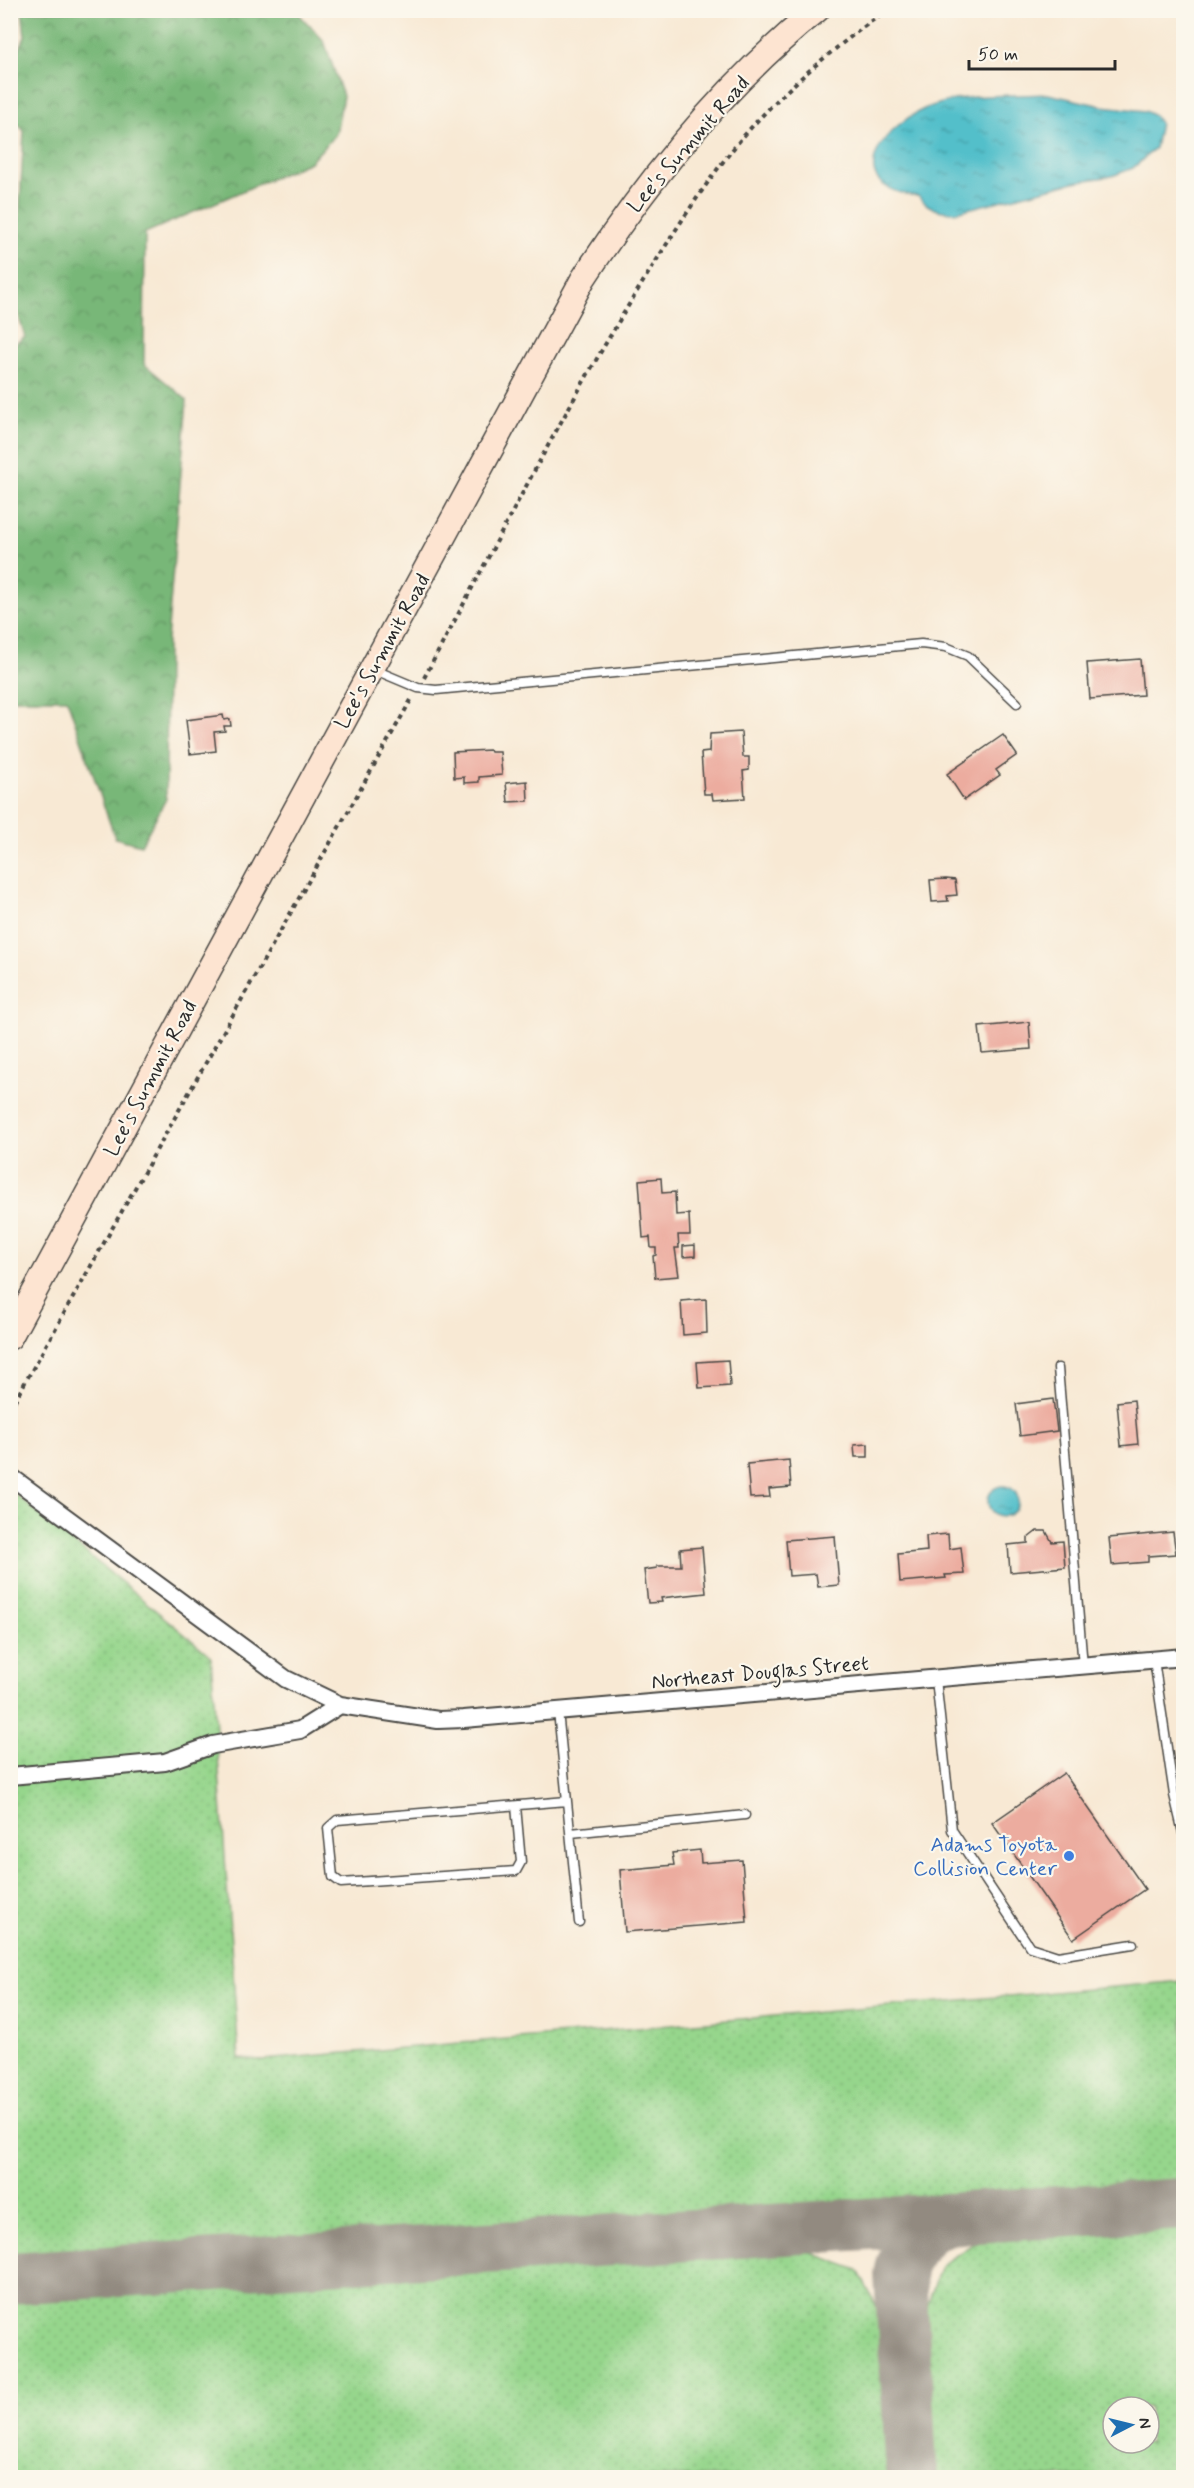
<svg xmlns="http://www.w3.org/2000/svg" width="1194" height="2488" font-family="Mynerve,sans-serif">
  <defs>
    <pattern id="grass-dots" width="8" height="8" patternUnits="userSpaceOnUse" patternTransform="scale(1.5)"><rect width="8" height="8" fill="#96d68c"/><path d="M2 2h.1M6 6h.1" fill="none" stroke="#81b879" stroke-width="1.8" stroke-linecap="round"/></pattern>
    <pattern id="forest-crowns" width="20" height="18" patternUnits="userSpaceOnUse" patternTransform="scale(1.5)"><rect width="20" height="18" fill="#78b778"/><path d="M2 6a3 3 0 1 1 6 0M12 15a3 3 0 1 1 6 0" fill="none" stroke="#639563"/></pattern>
    <pattern id="water-ripples" width="26" height="14" patternUnits="userSpaceOnUse" patternTransform="scale(1.5)"><rect width="26" height="14" fill="#52bfca"/><path d="M2 4q2-2 4 0t4 0M15 11q2-2 4 0t4 0" fill="none" stroke="#449ba4"/></pattern>
  </defs>
  <rect width="100%" height="100%" fill="#fbf7ec"/>
  <filter id="ink" filterUnits="userSpaceOnUse"><feTurbulence type="fractalNoise" baseFrequency=".0167" numOctaves="2"/><feDisplacementMap in="SourceGraphic" scale="12" xChannelSelector="R" yChannelSelector="G"/><feConvolveMatrix kernelMatrix="1 2 1 2 8 2 1 2 1" color-interpolation-filters="sRGB"/></filter>
  <filter id="wash" filterUnits="userSpaceOnUse"><feTurbulence type="fractalNoise" baseFrequency=".008" numOctaves="4" result="noise"/><feDisplacementMap in="SourceGraphic" scale="24" xChannelSelector="R" yChannelSelector="G"/><feGaussianBlur stdDeviation="1.35" result="paint"/><feColorMatrix in="noise" values="0 0 0 0 0 0 0 0 0 0 0 0 0 0 0 0 0 1.4 0 .05"/><feComposite in="paint" operator="in"/></filter>
  <g filter="url(#wash)">
    <rect width="100%" height="100%" fill="#f8e9d4"/>
    <!-- grass -->
    <path fill="url(#grass-dots)" stroke="#60805c" stroke-width="1.5" fill-rule="evenodd" d="M10,1490L211,1656L239,2059L263,2060L1183,1981V2189L11,2265Z
      M1183,2218V2477H934L924,2409L925,2313L941,2265L973,2244L994,2236L1072,2225ZM1113,2407H1149V2443H1113Z
      M720,2252L812,2253L858,2270L878,2309L892,2397L894,2477H11V2295Z"/>
    <!-- forest -->
    <path fill="url(#forest-crowns)" stroke="#527152" stroke-width="1.5" d="M22,11H296L324,41L343,96L336,134L310,162L145,233L144,364L187,400L167,641L166,799L141,845L115,838L67,699H11L10,347L25,337L11,291V223L19,220L24,131L11,116V69L25,36Z"/>
    <!-- water -->
    <path fill="url(#water-ripples)" stroke="#3e757a" stroke-width="1.5" d="M1048,94L1102,106L1145,111L1155,116L1160,123L1155,148L1133,168L1112,176L1074,182L956,212C939,212 929,209 918,196C835,187 885,120 935,105C971,93 1011,96 1048,94Z
      M988 1501a15 15 0 1 1 30 0a15 15 0 1 1-30 0Z"/>
    <g fill="none" stroke-linecap="round" stroke-linejoin="round">
      <!-- taxiway -->
      <path stroke="#928a80" stroke-width="52" d="M10,2278L1184,2204
        M912,2478L900,2275C905,2248 922,2225 950,2219"/>
    </g>
    <g id="blocks">
      <!-- building -->
      <path fill="#ecac9f" d="M1140,659L1143,695L1090,699L1087,663Z
        M223,715L224,720L230,719L231,726H224L225,731L214,732L216,751L190,754L186,720Z
        M741,732L743,757H749V770L743,771L745,798L713,800L712,794H704L701,753L709,752L710,734Z
        M1003,735L1017,755L996,770L1000,775L964,800L947,774Z
        M490,750L491,752H500L502,775L479,777V782L464,783V777L454,778L453,752Z
        M527,781L528,801L508,802L506,783Z
        M946,879L955,880L957,895L947,896L948,901L932,902L930,880Z
        M1029,1022L1031,1049L982,1053L979,1027Z
        M661,1178L662,1193L675,1192L676,1215L689,1214L690,1235H678L679,1248H675L679,1276L655,1278L653,1256L656,1255V1248H651L650,1237L643,1238L639,1180Z
        M695,1245V1256L683,1257V1246Z
        M706,1299L707,1333L683,1335L681,1301Z
        M728,1360L730,1386L699,1388L697,1362Z
        M1053,1399L1057,1431L1020,1436L1016,1404Z
        M1134,1400L1138,1444L1121,1446L1117,1402Z
        M868,1444V1457H855L854,1445Z
        M789,1460L791,1487L769,1489L770,1497L750,1498L747,1464Z
        M1037,1531H1046L1052,1542L1063,1541L1065,1567L1010,1572L1008,1545L1028,1543V1538Z
        M1173,1532L1176,1554L1148,1556V1562L1112,1565L1109,1538Z
        M948,1534L949,1549L961,1547L964,1574L945,1575L946,1578L900,1582L898,1554L927,1551L926,1536Z
        M835,1536L839,1585L818,1587L816,1574L789,1576L786,1540Z
        M702,1547L706,1593L661,1598L662,1602L648,1603L644,1570L657,1568V1566H681L680,1549Z
        M1064,1773L1145,1889L1073,1939L992,1823Z
        M700,1850L701,1863L742,1860L747,1922L625,1932L620,1870L674,1865L672,1853Z"/>
    </g>
  </g>
  <g filter="url(#ink)">
    <use href="#blocks" fill-opacity="0" stroke="#4a4844" stroke-width="1.5"/>
    <g fill="none" stroke-linecap="round" stroke-linejoin="round">
      <!-- lane casing -->
      <g stroke="#4a4844" stroke-width="11">
        <path id="lane" d="M375,670L418,688L436,690L921,644L946,647L968,656L1017,703
          M1058,1368L1083,1666
          M1154,1660L1174,1795L1184,1837
          M936,1679L952,1830L1030,1947L1058,1956L1133,1944
          M558,1711L579,1922
          M516,1806L521,1862L516,1871L341,1883L333,1877L328,1828L337,1820L567,1801
          M571,1833L745,1815"/>
      </g>
      <!-- street casing -->
      <g stroke="#4a4844" stroke-width="20">
        <path id="street" d="M10,1476L286,1679L340,1705L438,1720L464,1719L1184,1657
          M10,1776L165,1762L213,1745L300,1730L340,1705"/>
      </g>
      <!-- secondary casing -->
      <g stroke="#4a4844" stroke-width="27">
        <path id="secondary" d="M10,1337L583,279C648,179 724,85 817,10"/>
      </g>
      <!-- path -->
      <path stroke="#4a4844" stroke-width="4" stroke-dasharray="4.5 4.5" stroke-linecap="butt" d="M424,678C497,543 565,406 646,277C673,234 701,189 733,149C776,95 831,50 887,10
        M10,1409L411,700"/>
      <!-- lane -->
      <use href="#lane" stroke="#fff" stroke-width="8"/>
      <!-- street -->
      <use href="#street" stroke="#fff" stroke-width="16"/>
      <!-- secondary -->
      <use href="#secondary" stroke="#fde4d1" stroke-width="24"/>
    </g>
  </g>
  <!-- markers -->
  <circle fill="#3f7fe0" stroke="#fbf7ec" stroke-width="2" cx="1069" cy="1856" r="6"/>
  <g text-anchor="middle" stroke-width="4.5" stroke-linejoin="round" paint-order="stroke">
    <!-- street labels -->
    <g font-size="21" fill="#2b2b2b" stroke="#fbf7ec">
      <text transform="translate(688 144) rotate(-49)" y="7">Lee's Summit Road</text>
      <text transform="translate(382 651) rotate(-61)" y="7">Lee's Summit Road</text>
      <text transform="translate(150 1078) rotate(-62)" y="7">Lee's Summit Road</text>
      <text transform="translate(760 1672) rotate(-5)" y="7">Northeast Douglas Street</text>
    </g>
    <!-- shop labels -->
    <g font-size="21" fill="#366cbe" stroke="#fbf7ec" text-anchor="end">
      <text x="1057" y="1851">Adams Toyota<tspan x="1057" dy="24">Collision Center</tspan></text>
    </g>
  </g>
  <!-- margin -->
  <rect width="1194" height="2488" fill="none" stroke="#fbf7ec" stroke-width="36"/>
  <!-- north arrow -->
  <g transform="translate(1131 2425) rotate(83)"><circle r="28" fill="#fbf7ec" stroke="#a8a59f" stroke-width="1.5"/>
  <path d="M0-4.5L10 22L0 15L-10 22Z" fill="#1f6fb2"/>
  <text y="-9" font-size="16" font-weight="bold" text-anchor="middle" fill="#2b2b2b">N</text>
  </g>
  <!-- scale -->
  <path d="M969 60v9h146v-9" fill="none" stroke="#2b2b2b" stroke-width="3"/>
  <text x="978" y="60" font-size="18" fill="#2b2b2b" stroke="#fbf7ec" stroke-width="4.5" paint-order="stroke">50 m</text>
</svg>
